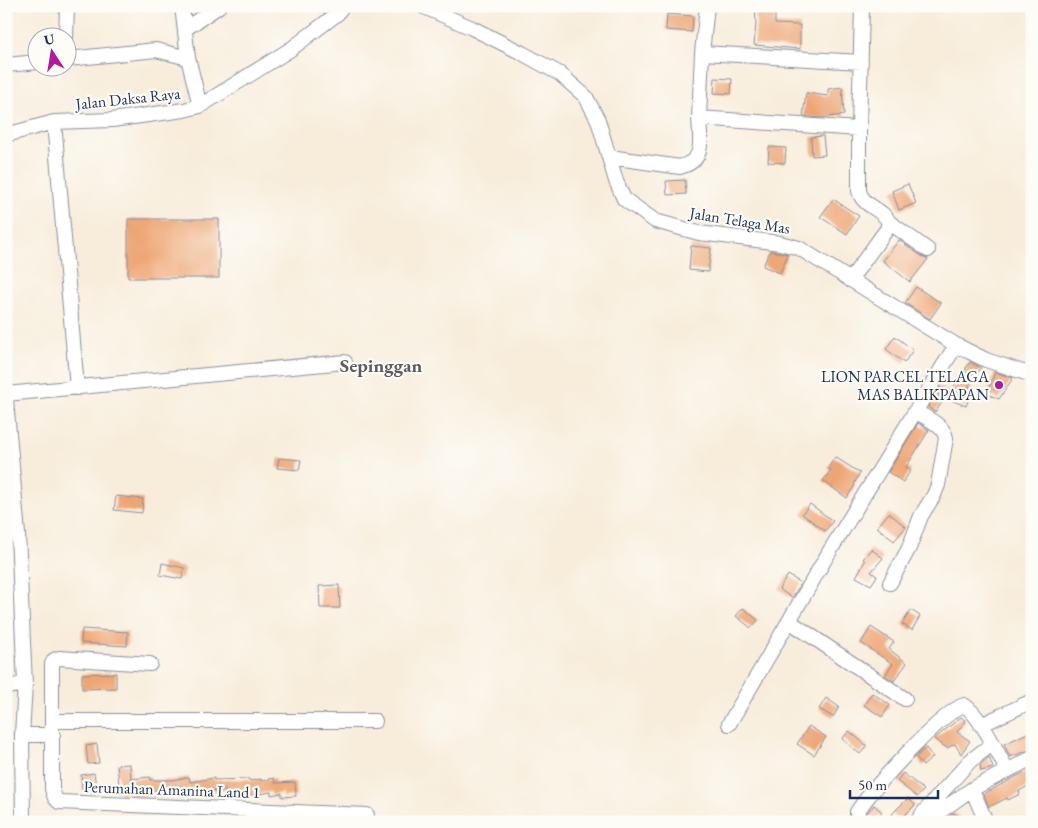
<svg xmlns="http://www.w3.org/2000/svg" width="1038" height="828" font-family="'EB Garamond',serif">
  <rect width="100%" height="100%" fill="#fdfcf7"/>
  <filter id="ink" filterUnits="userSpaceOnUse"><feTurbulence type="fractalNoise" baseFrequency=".02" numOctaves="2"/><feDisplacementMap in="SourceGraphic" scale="10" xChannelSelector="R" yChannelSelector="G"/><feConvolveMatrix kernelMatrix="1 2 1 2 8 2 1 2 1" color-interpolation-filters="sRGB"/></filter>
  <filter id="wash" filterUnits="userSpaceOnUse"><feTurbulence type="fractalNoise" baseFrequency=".0096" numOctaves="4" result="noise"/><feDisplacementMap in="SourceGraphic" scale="20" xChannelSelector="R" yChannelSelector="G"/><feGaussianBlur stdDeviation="1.12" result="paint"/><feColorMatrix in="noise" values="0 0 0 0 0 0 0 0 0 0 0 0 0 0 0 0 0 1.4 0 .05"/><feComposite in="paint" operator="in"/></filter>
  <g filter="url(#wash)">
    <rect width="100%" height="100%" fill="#f8eddb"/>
    <g id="blocks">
      <!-- building -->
      <path fill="#eea573" d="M755,6H775V24L800,25V49L754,45L756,23Z
        M667,14L693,16L692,32L666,30Z
        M715,78L732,79L731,94L714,93Z
        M842,87L844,115L820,118L803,116L806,93L828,96V89Z
        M823,136L825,155L812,156L811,137Z
        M769,147L786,148L785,163L768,162Z
        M685,180L686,194L667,195L666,181Z
        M908,184L916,203L899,210L892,191Z
        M833,199L859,216L847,234L820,217Z
        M128,219H219V278H128Z
        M899,240L923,257L928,259L910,282L883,261Z
        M691,246L711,248L708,272L689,270Z
        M770,251L788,254L780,273L763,266Z
        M916,287L941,303L930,319L905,303Z
        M895,336L913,350L904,363L886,349Z
        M970,362L981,368L968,387L973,389L966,406L946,398Z
        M995,372L1013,378L999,399L987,394Z
        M940,387L949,393L935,412L928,407Z
        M918,423L929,430L906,467L911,470L903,482L888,472Z
        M835,457L860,473L854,484L855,485L847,498L823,481L831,470L828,468Z
        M279,458L301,460L299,470L277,468Z
        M116,496L143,499L142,513L114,510Z
        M810,504L833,521L825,531L802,514Z
        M889,513L906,527L894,541L877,527Z
        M871,549L883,558L871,572L877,576L871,585L856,577L865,561L863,559Z
        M162,563L184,568L182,579L160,575Z
        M788,575L801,583L792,598L779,589Z
        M339,585L340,608H320L319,586Z
        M743,608L758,620L751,628L736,616Z
        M911,610L920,616L912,630L902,624Z
        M871,627L894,642L889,649L907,663L894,681L885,675L893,664L861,643Z
        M82,629L128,632L127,646L81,643Z
        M116,673V688L82,689V674Z
        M872,693L890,705L882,717L864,705Z
        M826,698L839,707L833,717L819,709Z
        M961,717L966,721L957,732L970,741L961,754L955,744L947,748L934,739Z
        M809,726L826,737L814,755L797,744Z
        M849,731L867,746L860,754L842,739Z
        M1032,731V749L1010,757L1004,744Z
        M97,744L99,763L88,764L86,746Z
        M926,748L933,757L923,766L916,757Z
        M989,757L993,768L981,771L980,765Z
        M130,764L131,779L150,777V780H172L189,777L190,782L214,778V780L249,779L250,781L261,779V781L274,778L275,783L295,782L296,796L282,797V793L271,795V792L246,796V793L225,794V789L182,795V793L138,796V793L120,794L117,765Z
        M1032,768V784L1019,791L1020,794L1008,800L1007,798L989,807L984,794Z
        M94,773L97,791L83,793L81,775Z
        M903,773L924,790L917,797L897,781Z
        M908,798L915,805L899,821L892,814Z
        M874,805L882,812L875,820L867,813Z
        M954,813L965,822H941Z"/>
    </g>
  </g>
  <g filter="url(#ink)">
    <use href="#blocks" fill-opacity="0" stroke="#8a8e9c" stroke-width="1"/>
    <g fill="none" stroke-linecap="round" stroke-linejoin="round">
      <!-- minor casing -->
      <g stroke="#8a8e9c" stroke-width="16">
        <path id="minor" d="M182,6L188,58L200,106
          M422,6L472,28L522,53L560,74L586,97L598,120L616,181L624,199L655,221L699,233L780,243L799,248L956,345L986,360L1032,375
          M185,29L219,6
          M66,38L67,6
          M702,53L861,62
          M68,59L156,50L188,58
          M6,65L38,62
          M699,118L702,53L707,6
          M54,122L77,388
          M6,135L54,122L112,120L184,110L200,106L291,49L337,14L342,6
          M610,157L680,167C706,160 700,141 699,118L859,129
          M889,222L928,250
          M850,280L887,229L889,222C882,208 863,207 859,191V129L862,6
          M6,394L345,362
          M6,400L18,534L25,684L22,735L23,822
          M890,583L909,548L921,516L934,495L938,485L946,438C944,425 926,418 915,411
          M789,621L905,699
          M150,664L59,658L54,660L52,664V789L55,798L59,802L367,815
          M6,687L25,684
          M53,721H375
          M729,724L828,554L956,345
          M981,725L1032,701
          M22,735H53
          M972,789L986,822
          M858,822L857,812C871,790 942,712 964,705C981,716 997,752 1007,770
          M917,822L923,813L970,761L992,744
          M925,822L972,789L1032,758"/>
      </g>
      <!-- minor -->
      <use href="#minor" stroke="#fff" stroke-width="14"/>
    </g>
  </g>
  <!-- markers -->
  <circle fill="#b5179e" stroke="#fdfcf7" stroke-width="2" cx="999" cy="385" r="5"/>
  <g text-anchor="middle" stroke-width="4.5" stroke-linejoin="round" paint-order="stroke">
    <!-- street labels -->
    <g font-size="16" fill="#1b2f5e" stroke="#fdfcf7">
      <text transform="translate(128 98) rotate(-6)" y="6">Jalan Daksa Raya</text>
      <text transform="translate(740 220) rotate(9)" y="6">Jalan Telaga Mas</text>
      <text transform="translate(172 789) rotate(2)" y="6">Perumahan Amanina Land 1</text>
    </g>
    <!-- poi labels -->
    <g font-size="16" fill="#1b2f5e" stroke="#fdfcf7" text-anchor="end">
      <text x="989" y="382">LION PARCEL TELAGA<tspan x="989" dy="18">MAS BALIKPAPAN</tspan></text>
    </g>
    <!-- quarter labels -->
    <g font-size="19" font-weight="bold" fill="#655865" stroke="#fdfcf7">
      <text x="381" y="372">Sepinggan</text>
    </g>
  </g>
  <!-- margin -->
  <rect width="1038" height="828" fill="none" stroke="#fdfcf7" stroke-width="25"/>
  <!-- north arrow -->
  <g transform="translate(52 52) rotate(348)"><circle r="24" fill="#fdfcf7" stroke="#a3aaba"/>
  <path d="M0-4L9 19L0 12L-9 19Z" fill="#b5179e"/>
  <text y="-8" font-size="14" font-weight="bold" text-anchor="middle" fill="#1b2f5e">U</text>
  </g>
  <!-- scale -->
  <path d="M850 790v8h88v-8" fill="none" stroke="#1b2f5e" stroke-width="2.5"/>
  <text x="858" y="790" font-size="15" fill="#1b2f5e" stroke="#fdfcf7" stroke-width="4" paint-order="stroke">50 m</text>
</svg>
